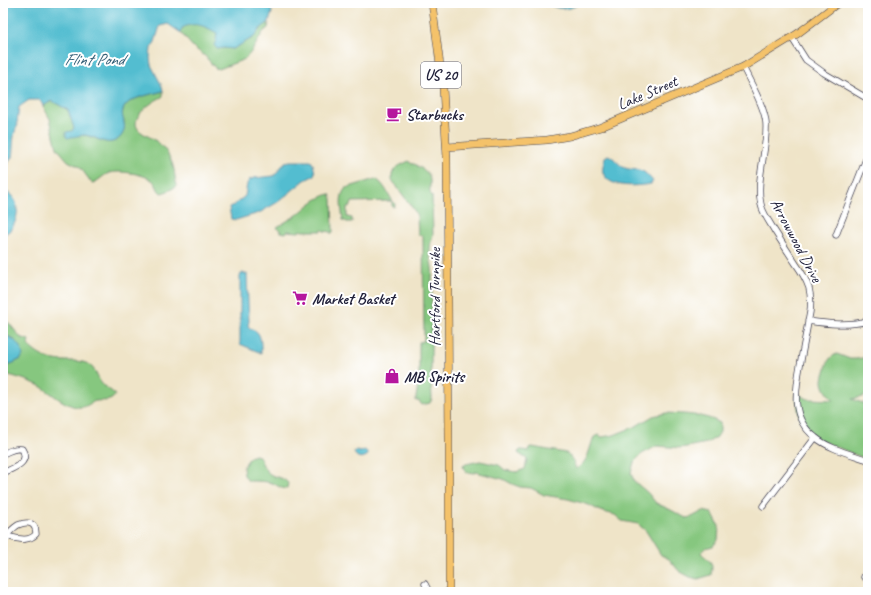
<svg xmlns="http://www.w3.org/2000/svg" width="871" height="595" font-family="Caveat,sans-serif">
  <rect width="100%" height="100%" fill="#fff"/>
  <filter id="ink" filterUnits="userSpaceOnUse"><feTurbulence type="fractalNoise" baseFrequency=".025" numOctaves="2"/><feDisplacementMap in="SourceGraphic" scale="8" xChannelSelector="R" yChannelSelector="G"/><feConvolveMatrix kernelMatrix="1 2 1 2 8 2 1 2 1" color-interpolation-filters="sRGB"/></filter>
  <filter id="wash" filterUnits="userSpaceOnUse"><feTurbulence type="fractalNoise" baseFrequency=".012" numOctaves="4" result="noise"/><feDisplacementMap in="SourceGraphic" scale="16" xChannelSelector="R" yChannelSelector="G"/><feGaussianBlur stdDeviation="0.9" result="paint"/><feColorMatrix in="noise" values="0 0 0 0 0 0 0 0 0 0 0 0 0 0 0 0 0 1.4 0 .05"/><feComposite in="paint" operator="in"/></filter>
  <g filter="url(#wash)">
    <rect width="100%" height="100%" fill="#efe4c8"/>
    <!-- green -->
    <path fill="#86c77f" stroke="#54745d" d="M269,22L268,28L263,32L252,51L245,59L219,69L215,68L205,56L193,47L181,33L182,28C195,20 205,26 217,33V49L224,48L233,49L254,37L260,29Z
      M163,91V96L162,97C153,101 129,117 138,129C142,134 151,137 156,141C165,147 172,159 174,170C175,174 174,172 175,176C175,179 176,182 177,185C173,189 167,192 161,193C157,190 157,185 154,182C147,174 120,170 109,173C103,175 99,181 93,183L91,182L80,167L68,161L57,148L50,119L43,106L52,101L68,110L74,128L73,131L79,136C83,135 87,135 91,137C98,139 104,143 112,142C120,140 126,132 124,123C124,117 123,122 122,117C122,113 123,108 126,105C132,97 154,94 163,91Z
      M409,161L410,163L417,165V166C427,171 431,174 430,186C430,191 429,192 432,196L433,235C430,242 429,254 431,261C432,267 433,272 432,278C432,318 430,359 432,399L430,403L422,405L419,401H416V397L419,380V342L424,341L423,236L418,235L417,216L414,210L392,180C390,168 401,165 409,161Z
      M375,179C384,182 389,197 395,204L394,207L392,206V201L352,202L351,206L347,207V217L352,218V222H347L343,220C342,210 338,196 346,188Z
      M330,194L332,199L333,232L331,234V232L324,231L323,230H322L321,231H302L300,230L299,232L287,231L286,233L281,232L280,230L278,229L277,227C284,223 290,219 297,215C307,207 316,197 330,194Z
      M3,320L9,323L20,337L29,340L28,345C41,359 53,361 70,361C76,361 81,361 86,363C97,368 96,378 103,385C107,389 112,390 115,395C111,403 103,400 96,401C91,402 87,407 82,407C67,409 50,391 38,385C28,380 16,377 5,374L7,366L21,359L14,339L3,334Z
      M837,354L850,359H856L868,357V394L863,397L852,399L868,405V460L815,438L799,416L796,393L808,399L834,400C829,396 823,388 823,381C823,377 825,372 826,368C828,361 829,357 837,354Z
      M666,413C683,414 705,414 720,423V432L717,437L707,443L681,448L657,446L642,454L634,462L631,473L634,481L648,493L656,503L669,509L686,518L692,517L703,511L712,513L719,526L718,540L713,546L705,548L701,553C710,562 714,561 711,575L698,579L690,577L679,571L669,559L661,555L646,531L638,524L622,521L615,515L600,511L589,505L568,499L544,495L531,488L520,487L512,484L503,479L476,472L474,473C468,472 465,473 463,466L466,464L480,461L499,465L505,470L516,472L525,469L527,459L518,453L519,451L521,450L529,451L530,448L532,447L566,453C572,457 574,463 576,469C589,462 589,448 594,437L598,435L602,437L614,435L636,426L653,416Z
      M254,455L259,456C262,462 264,470 270,474C276,478 283,477 288,483L287,488C281,490 278,485 272,483C265,481 255,481 248,481L244,475L243,467L250,457Z"/>
    <!-- water -->
    <path fill="#53bdd0" stroke="#3a7086" d="M3,3H269L272,12L269,22L260,29L254,37L233,49L224,48L217,49L214,45L216,41L217,33C205,26 195,21 182,28L181,33L168,24L160,26L155,42L151,48L150,58L151,65L162,86L163,91C154,94 132,97 126,105C120,112 123,116 124,123C126,131 121,140 112,142C103,144 95,136 85,135C79,135 73,137 67,138L66,137V132L72,131L74,128L68,110L52,101L43,106L40,100H29L19,107L17,123L18,125C12,134 14,146 12,157C10,162 5,164 3,170Z
      M547,3H581C570,10 558,11 547,3Z
      M608,155C614,157 617,163 623,167C630,171 638,168 644,172C647,174 650,178 653,181L651,184C638,186 612,189 604,175C601,170 604,163 605,157Z
      M290,161H311L313,164L315,173L313,176L305,180L278,202L259,213L236,220L231,219L229,207L234,205L245,196L247,184L249,180L254,178L274,176L285,162Z
      M3,184C4,193 10,192 14,199C20,207 17,222 11,229C9,232 6,233 3,235Z
      M243,273L247,274L248,302L249,321L248,326C252,330 253,329 256,331C262,336 261,346 261,353L240,344V275Z
      M3,334C15,340 19,342 23,355L21,359L7,366L5,374H3Z
      M365,450L367,452L368,455C363,459 356,459 354,452L356,451L360,452Z"/>
  </g>
  <g filter="url(#ink)">
    <g fill="none" stroke-linecap="round" stroke-linejoin="round">
      <!-- minor casing -->
      <g stroke="#413f50" stroke-width="7">
        <path id="minor" d="M792,38L806,60L824,73L868,99
          M743,67C750,82 765,107 766,123C768,149 754,184 762,208C765,216 770,223 774,230C781,241 788,252 796,264C801,271 806,279 809,288C811,296 811,304 810,312C807,328 804,344 801,360C796,388 789,417 815,437C829,449 851,454 868,460
          M836,235L868,154
          M808,321C829,324 848,326 868,321
          M3,454C9,451 14,448 22,449C31,463 13,468 3,473
          M763,506L815,438
          M3,536H5C16,538 28,543 36,534C36,522 28,521 18,525C13,528 9,533 5,536
          M864,577L868,567
          M425,584L429,592"/>
      </g>
      <!-- major casing -->
      <g stroke="#413f50" stroke-width="8">
        <path id="major" d="M432,3L443,88L447,158L449,441V592
          M447,147L547,140L570,136L601,127L743,67L797,34L838,3"/>
      </g>
      <!-- minor -->
      <use href="#minor" stroke="#fff" stroke-width="5.5"/>
      <!-- major -->
      <use href="#major" stroke="#f4c26a" stroke-width="7"/>
    </g>
  </g>
  <!-- icons -->
  <defs>
    <g id="cafe-bare" transform="scale(1.2)"><path d="M-5.5-4.5H6V0H3Q3 3.5 0 3.5H-2.5Q-5.5 3.5-5.5 0ZM3-3.2v2h1.7v-2ZM-6 4.5H4V6H-6Z" fill="#b5179e" stroke="#fff" stroke-width="2.5" paint-order="stroke"/></g>
    <g id="supermarket-bare" transform="scale(1.2)"><path d="M-6-5.5h2.5l.6 2H6L4.5 2H-2.5L-4.4-4H-6ZM-1.5 3.2a1.3 1.3 0 1 0 .1 0ZM3 3.2a1.3 1.3 0 1 0 .1 0Z" fill="#b5179e" stroke="#fff" stroke-width="2.5" paint-order="stroke"/></g>
    <g id="shop-bare" transform="scale(1.2)"><path d="M-5-2.5h2.3a2.7 3.5 0 0 1 5.4 0H5L5.5 6h-11ZM-1.5-2.5h3a1.5 2.3 0 0 0-3 0Z" fill="#b5179e" stroke="#fff" stroke-width="2.5" paint-order="stroke"/></g>
  </defs>
  <g fill-rule="evenodd">
    <use href="#cafe-bare" x="394" y="114"/>
    <use href="#supermarket-bare" x="300" y="298"/>
    <use href="#shop-bare" x="392" y="376"/>
  </g>
  <g text-anchor="middle" stroke-width="4" stroke-linejoin="round" paint-order="stroke">
    <!-- shield labels -->
    <rect fill="#fff" stroke="#646476" stroke-width="1" x="421" y="62" width="40" height="26" rx="3"/>
    <g font-size="15" font-weight="bold" fill="#22223b">
      <text x="441" y="80">US 20</text>
    </g>
    <!-- street labels -->
    <g font-size="16" fill="#22223b" stroke="#fff">
      <text transform="translate(647 92) rotate(-23)" y="6">Lake Street</text>
      <text transform="translate(797 240) rotate(62)" y="6">Arrowwood Drive</text>
      <text transform="translate(434 297) rotate(-90)" y="6">Hartford Turnpike</text>
    </g>
    <!-- poi labels -->
    <g font-size="16" font-weight="bold" fill="#22223b" stroke="#fff" text-anchor="start">
      <text x="406" y="120">Starbucks</text>
      <text x="312" y="304">Market Basket</text>
      <text x="404" y="382">MB Spirits</text>
    </g>
    <!-- water labels -->
    <g font-size="17" font-style="italic" fill="#366077" stroke="#fff">
      <text x="94" y="65">Flint Pond</text>
    </g>
  </g>
  <!-- margin -->
  <rect width="871" height="595" fill="none" stroke="#fff" stroke-width="16"/>
</svg>
